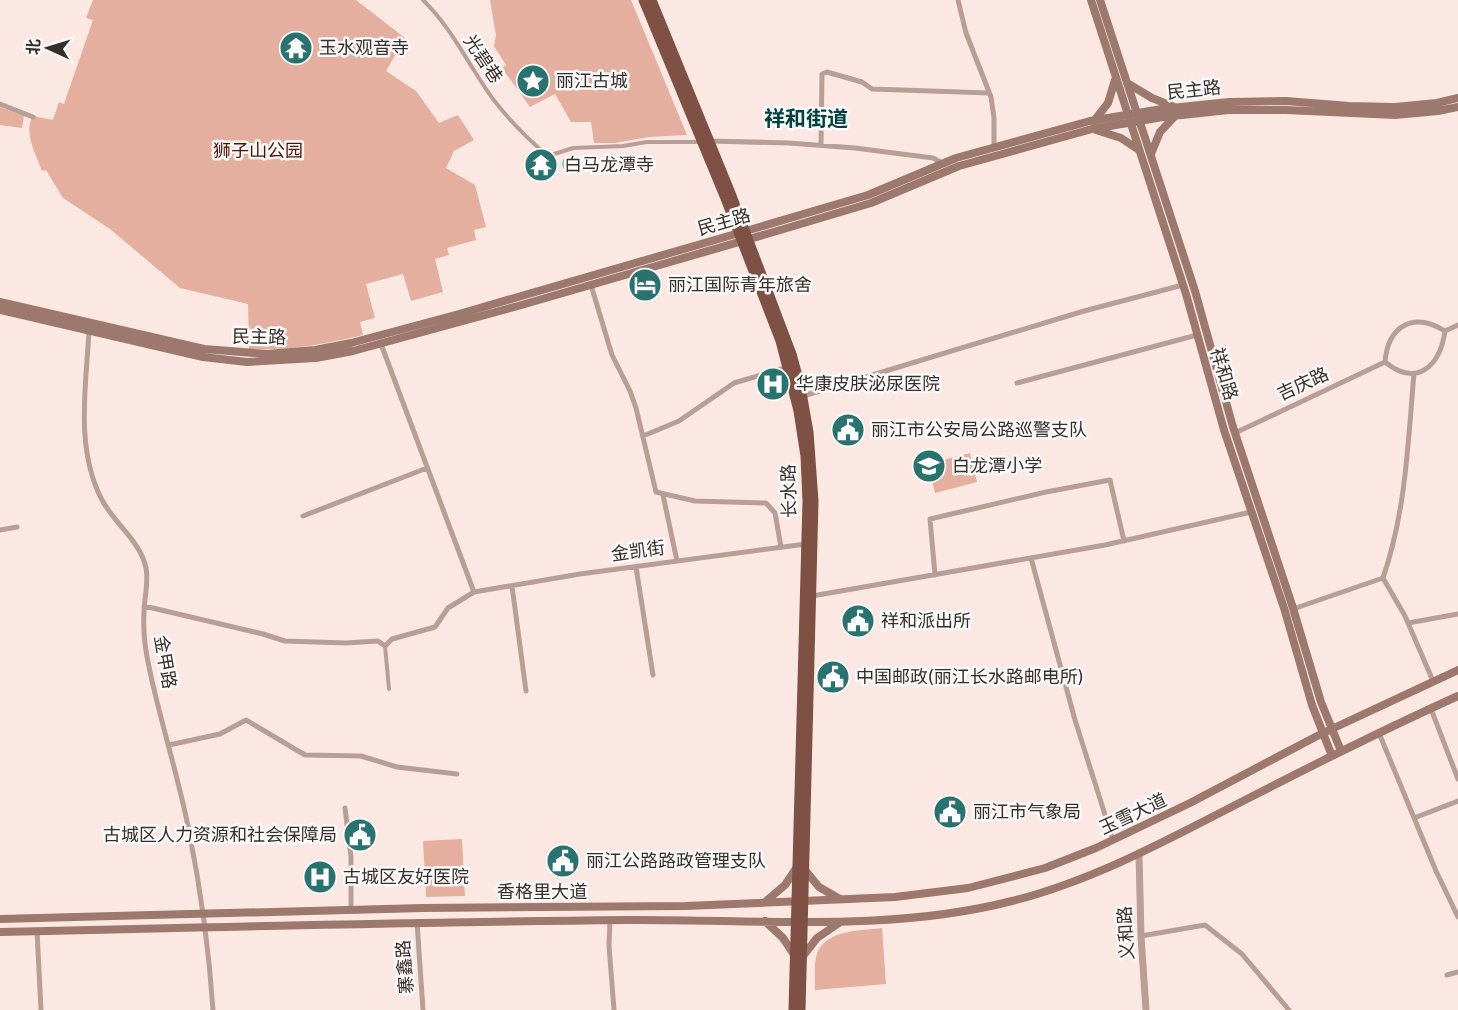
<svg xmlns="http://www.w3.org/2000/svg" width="1458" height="1010" font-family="Cabin,'Noto Sans SC',sans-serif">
  <rect width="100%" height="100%" fill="#fce8e2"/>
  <!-- green -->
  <path fill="#e5afa0" d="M93,0H356L405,38L386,71L416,91L439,123L458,115L474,140L454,151L446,168L475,185L486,227L474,230L476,240L447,248L449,255L435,259L443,292L411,301L403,274L366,284L375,318L360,322L363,335C325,344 289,351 249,349L248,304L180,288L110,229L63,198L46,170L42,171C36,154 23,132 33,116L53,120L59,102L64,104L93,20L86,18Z
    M490,0H631L687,135L649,137L615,143H594L591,122H571L555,94L530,107L502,68L506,65L494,46L496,35Z
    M0,107L24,116L22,128L0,125Z
    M970,453L977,482L935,493L928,464Z
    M462,839L465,896L426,897L423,841Z
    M882,928L886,984L815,990C815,980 814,967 816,957C823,929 860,931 882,928Z"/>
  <!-- water -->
  <path fill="#83cac7" d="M562 164a8 8 0 1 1 16 0a8 8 0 1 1-16 0Z"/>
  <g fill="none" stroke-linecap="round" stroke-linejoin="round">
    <!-- pedestrian -->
    <path stroke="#b89e97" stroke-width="4" d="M423,0C452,28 469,66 493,99C509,120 528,139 548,156L573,148L623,146L647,142H700
      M385,646L389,689"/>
    <!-- minor -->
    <path stroke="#b89e97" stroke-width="5" d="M958,0L966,33L991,97L994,118V147
      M0,104L33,117
      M709,141L789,143L855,148L933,158L944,164
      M821,145L822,74L827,72L862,82L872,89L989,93
      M591,285L612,355L630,391L636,408L656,492L695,501L766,503L775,513L781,547
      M89,331C86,386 75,449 102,500C114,523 141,542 146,568C149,583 144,598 144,613C143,631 145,649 149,667C160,720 177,772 188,826C200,885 209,949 213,1010
      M1445,331L1458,325
      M381,344L474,592
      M1385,362C1417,388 1440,366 1445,331
      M1385,362C1388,326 1413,311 1445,331
      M1414,373C1408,442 1406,511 1383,578L1405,616L1433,681
      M1017,383L1197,335
      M803,396L1084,311L1183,285
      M1235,433L1385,362
      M643,436L679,421L734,383L788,367
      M663,495L677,561
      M303,516L427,468
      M0,530L17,527
      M1031,558L1075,720L1113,840
      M636,567L653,675
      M935,575L930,519L1046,492L1110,480L1124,541
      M512,586L526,691
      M812,596L1105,545L1251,512
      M144,606L263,634L285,641L346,643L378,641L385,646L392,639L435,627L448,608L474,592L580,574L806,544
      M1293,609L1383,578
      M1408,623L1458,614
      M1431,709L1458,779
      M1379,733L1436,871L1458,917
      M169,745L220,734L246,720L305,755L361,756L397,767L457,774
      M345,808L351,857V910
      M1414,818L1458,801
      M610,920L609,946L614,1010
      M417,922L423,1010
      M37,931L41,1010
      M1141,936L1205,925L1242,954L1289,1010
      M1447,975L1458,972"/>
    <!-- tertiary -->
    <path stroke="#b89e97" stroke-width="7" d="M1139,854L1141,936L1146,1010"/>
    <!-- secondary -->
    <path stroke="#9d786d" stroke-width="8" d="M1091,0L1186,294L1224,430L1284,608L1312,705L1332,756
      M1100,0L1195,291L1233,427L1292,605L1321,702L1341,751
      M1127,83L1152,98L1172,106
      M1094,121L1108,103L1115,80
      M1096,130L1121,138L1139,150
      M1151,154L1160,132L1176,115
      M0,302L204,349L267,354L315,350L351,343L459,314L746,231L868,195L956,158L1090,121L1162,109L1229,102L1286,101L1349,106L1395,107L1437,103L1458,98
      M0,310L203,357L247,362L316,358L353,351L518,306L777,231L871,203L959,166L1092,129L1163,117L1229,110H1286L1395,115L1438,111L1458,107
      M805,870L819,887L840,899
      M765,902L785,885L797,867
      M0,919L423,908L686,906L895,897L968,888L1045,868L1096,848L1190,803L1321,734L1458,670
      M765,921L783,938L795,956
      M0,932C209,927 418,922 628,920C756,919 887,933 1012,901C1095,880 1171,838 1247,799C1317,763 1387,728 1458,696
      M803,956L817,938L839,923"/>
    <!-- trunk -->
    <path stroke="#7f5044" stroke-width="9" d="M643,0L724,196L780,341L798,411L805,456L807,501L793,1010
      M652,0L731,193L792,354L801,387L809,432L814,501L801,1010"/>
  </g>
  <!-- icons -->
  <defs>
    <g id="temple-disc" transform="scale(1.725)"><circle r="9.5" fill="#28726f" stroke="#fafafa"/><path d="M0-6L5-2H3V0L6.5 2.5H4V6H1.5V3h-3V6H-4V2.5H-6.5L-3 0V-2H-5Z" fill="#fff"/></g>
    <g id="sight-disc" transform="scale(1.725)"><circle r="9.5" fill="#28726f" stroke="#fafafa"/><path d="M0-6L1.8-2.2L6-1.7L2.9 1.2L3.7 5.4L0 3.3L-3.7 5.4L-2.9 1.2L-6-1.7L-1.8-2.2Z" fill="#fff"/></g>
    <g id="hotel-disc" transform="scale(1.725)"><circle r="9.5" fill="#28726f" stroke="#fafafa"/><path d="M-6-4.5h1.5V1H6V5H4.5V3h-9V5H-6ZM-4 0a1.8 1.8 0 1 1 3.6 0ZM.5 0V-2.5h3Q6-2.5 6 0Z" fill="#fff"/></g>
    <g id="hospital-disc" transform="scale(1.725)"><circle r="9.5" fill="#28726f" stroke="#fafafa"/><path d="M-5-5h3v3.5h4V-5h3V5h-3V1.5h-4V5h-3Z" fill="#fff"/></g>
    <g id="civic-disc" transform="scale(1.725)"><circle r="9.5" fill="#28726f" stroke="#fafafa"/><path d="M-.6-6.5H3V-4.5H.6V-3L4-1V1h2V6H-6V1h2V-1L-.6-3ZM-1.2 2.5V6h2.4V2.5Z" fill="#fff"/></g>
    <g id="school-disc" transform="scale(1.725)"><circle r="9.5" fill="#28726f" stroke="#fafafa"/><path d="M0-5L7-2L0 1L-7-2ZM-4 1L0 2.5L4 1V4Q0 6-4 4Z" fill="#fff"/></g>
  </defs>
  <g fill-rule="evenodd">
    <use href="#temple-disc" x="296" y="48"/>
    <use href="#sight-disc" x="533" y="81"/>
    <use href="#temple-disc" x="541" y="165"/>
    <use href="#hotel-disc" x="645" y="285"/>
    <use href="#hospital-disc" x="773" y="384"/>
    <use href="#civic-disc" x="848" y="430"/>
    <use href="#school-disc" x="929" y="466"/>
    <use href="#civic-disc" x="858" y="621"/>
    <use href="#civic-disc" x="833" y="677"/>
    <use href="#civic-disc" x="950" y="812"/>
    <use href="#civic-disc" x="360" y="835"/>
    <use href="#civic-disc" x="563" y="861"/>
    <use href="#hospital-disc" x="320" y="877"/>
  </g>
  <g text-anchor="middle" stroke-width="5" stroke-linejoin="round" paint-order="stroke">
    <!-- poi labels -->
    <g font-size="18" fill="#3a2e2a" stroke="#fafafa" text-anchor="start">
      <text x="319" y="54">玉水观音寺</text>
      <text x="556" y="87">丽江古城</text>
      <text x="564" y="171">白马龙潭寺</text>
      <text x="668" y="291">丽江国际青年旅舍</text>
      <text x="796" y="390">华康皮肤泌尿医院</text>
      <text x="871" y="436">丽江市公安局公路巡警支队</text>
      <text x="952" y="472">白龙潭小学</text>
      <text x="881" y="627">祥和派出所</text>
      <text x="856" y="683">中国邮政(丽江长水路邮电所)</text>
      <text x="973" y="818">丽江市气象局</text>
      <text x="337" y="841" text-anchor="end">古城区人力资源和社会保障局</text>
      <text x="586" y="867">丽江公路路政管理支队</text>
      <text x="343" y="883">古城区友好医院</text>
    </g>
    <!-- street labels -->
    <g font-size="18" fill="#3a2e2a" stroke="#fafafa">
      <text transform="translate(483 59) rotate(56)" y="6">光碧巷</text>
      <text transform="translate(1194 90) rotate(-6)" y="6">民主路</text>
      <text transform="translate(724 222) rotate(-16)" y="6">民主路</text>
      <text transform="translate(259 337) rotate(1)" y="6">民主路</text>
      <text transform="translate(1224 374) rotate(74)" y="6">祥和路</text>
      <text transform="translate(1303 384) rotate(-25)" y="6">吉庆路</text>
      <text transform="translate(789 491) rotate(-91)" y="6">长水路</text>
      <text transform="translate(638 551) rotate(-8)" y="6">金凯街</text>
      <text transform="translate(165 662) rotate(80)" y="6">金甲路</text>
      <text transform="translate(1133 814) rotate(-25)" y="6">玉雪大道</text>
      <text x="542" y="898">香格里大道</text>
      <text transform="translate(1126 933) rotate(-93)" y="6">义和路</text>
      <text transform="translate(405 967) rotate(-94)" y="6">寨鑫路</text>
    </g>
    <!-- park labels -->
    <g font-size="18" fill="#510" stroke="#fafafa">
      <text x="258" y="157">狮子山公园</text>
    </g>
    <!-- quarter labels -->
    <g font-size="21" font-weight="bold" fill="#004241" stroke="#fafafa">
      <text x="806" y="126">祥和街道</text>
    </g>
  </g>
  <!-- north arrow -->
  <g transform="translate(48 48) rotate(274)" stroke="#fafafa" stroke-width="4.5" paint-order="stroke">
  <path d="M0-4.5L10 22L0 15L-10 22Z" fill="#3a2e2a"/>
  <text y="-9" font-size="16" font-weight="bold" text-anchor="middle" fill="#3a2e2a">北</text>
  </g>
</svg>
